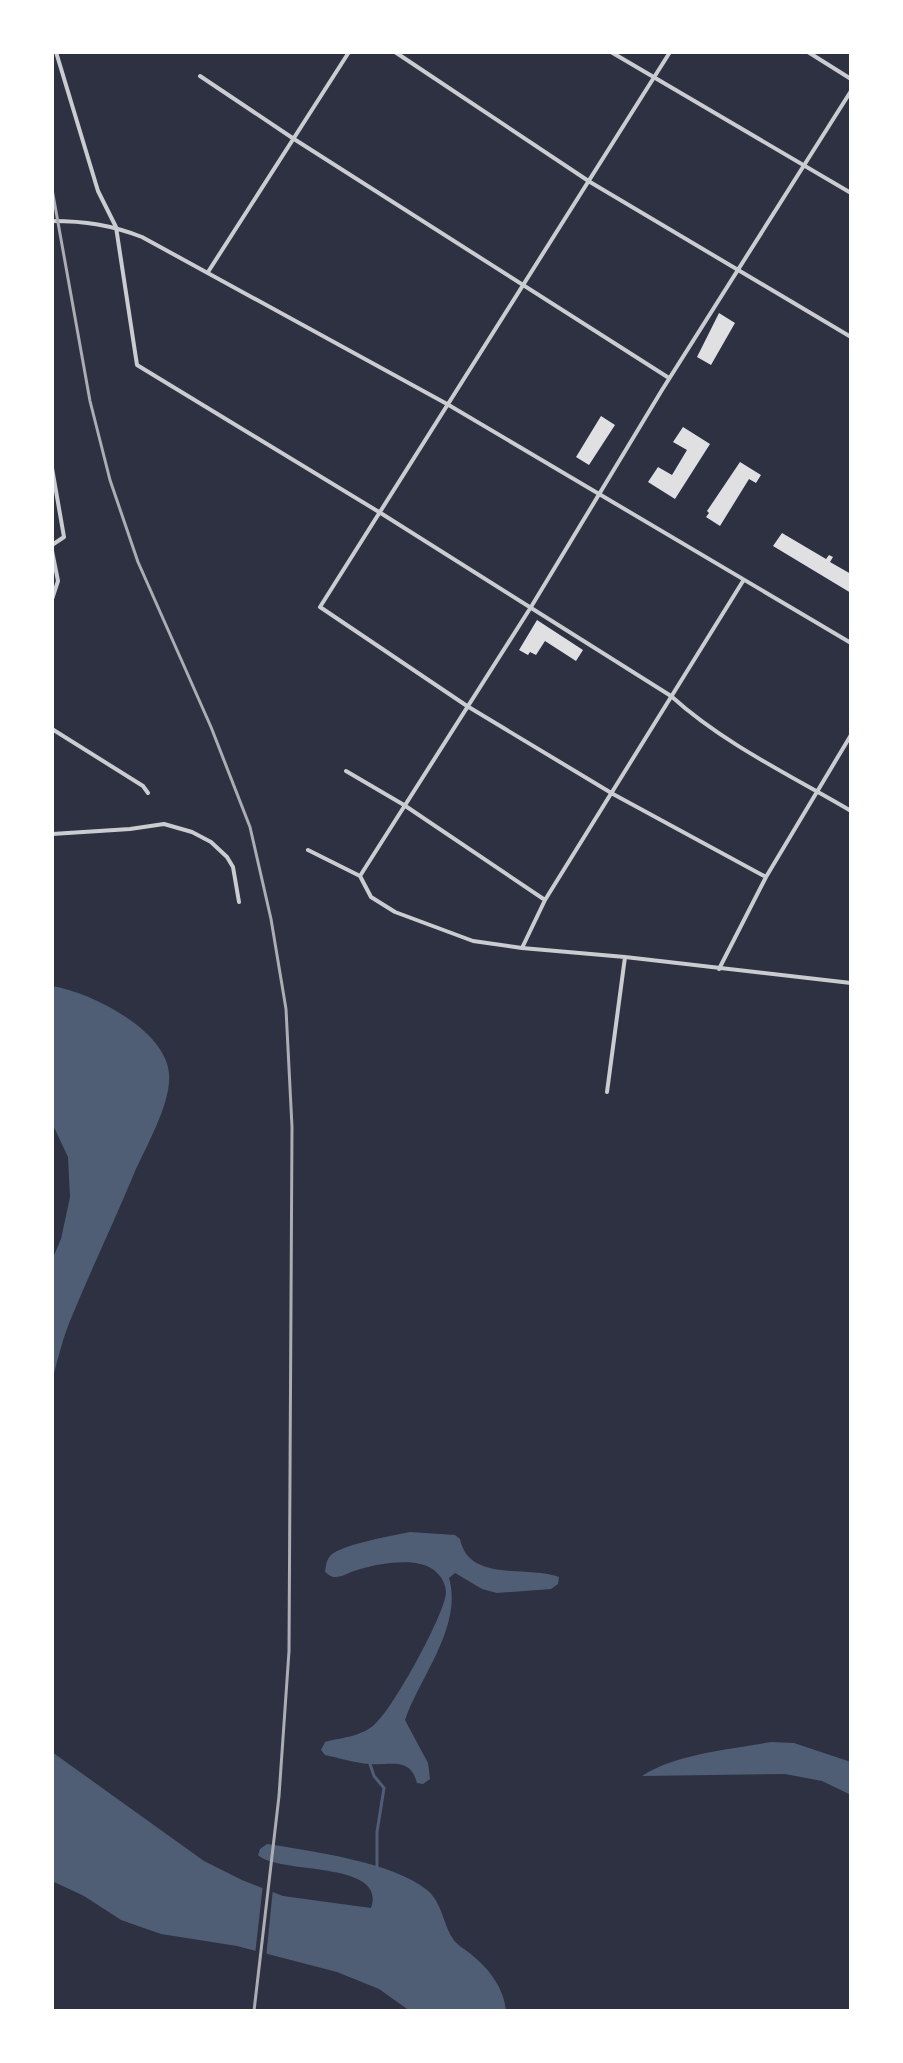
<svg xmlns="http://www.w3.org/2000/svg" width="903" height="2063" font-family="'Golos Text',sans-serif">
  <rect width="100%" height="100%" fill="#2d3142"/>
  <!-- water -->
  <path fill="#4f5d75" d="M52,986C90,992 165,1029 169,1073C172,1103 145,1148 133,1176C113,1224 90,1272 70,1321C62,1340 58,1360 52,1380V1260L61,1239L70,1197L68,1157L52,1123Z
    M410,1532L455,1535L460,1539C469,1583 527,1565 559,1577L558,1584L551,1589L497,1593L482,1589L455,1573L449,1578C463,1626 420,1677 405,1720L428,1763L430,1779L423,1784L417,1783C410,1756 390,1766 369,1764C355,1763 339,1758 325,1755L321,1750L325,1742C343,1737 362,1737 376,1723C393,1708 444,1616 446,1593C446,1585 442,1577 436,1572C420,1555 374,1564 354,1571C348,1573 342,1577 336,1577C331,1577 330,1576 325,1572C326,1566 326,1560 331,1555C341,1545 394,1535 410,1532Z
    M771,1742L794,1743L851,1762V1795L822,1781L785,1774L642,1776C675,1754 732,1749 771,1742Z
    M52,1752L204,1861L242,1880L283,1896L371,1908C388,1860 279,1875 258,1855L260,1849L267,1844C311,1851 393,1862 427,1890C442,1902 443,1924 453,1939C457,1945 466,1950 472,1955C489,1969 504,1988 506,2011H410L379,1989L337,1972L237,1946L161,1934L121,1920L84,1896L52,1881Z"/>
  <!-- pier -->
  <path fill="#2d3142" d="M263,1884L273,1888L266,1958L255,1955Z"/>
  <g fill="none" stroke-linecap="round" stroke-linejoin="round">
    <!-- stream -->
    <path stroke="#4f5d75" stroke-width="3" d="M370,1764L374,1776L384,1788L377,1832V1867"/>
  </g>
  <!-- building -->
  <path fill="#e0e0e3" d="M719,313L735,323L711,365L697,357Z
    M601,416L615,425L589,465L576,457Z
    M683,427L710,444L675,499L648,482L658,467L672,475L687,450L673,442Z
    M740,462L761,475L756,483L749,479L720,526L706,517L709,513L707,511Z
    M782,533L826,559L829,555L833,557L830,562L851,574V593L773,546Z
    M537,620L583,650L576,661L545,641L536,655L530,652L528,655L519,650Z"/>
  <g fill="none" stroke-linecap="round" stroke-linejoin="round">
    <!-- minor -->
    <path stroke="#caccd0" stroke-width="4" d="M56,52L98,191L116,227L137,365L379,512L671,696C724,744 790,775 851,811
      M395,52L590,182L851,337
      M611,52L851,193
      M670,52L320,607L467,706L613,794L766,877
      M808,52L851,79
      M200,76L294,139L669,378
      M52,221C85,221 111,225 142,237L447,404L851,643
      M208,272L349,52
      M52,468L64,537L52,545
      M52,551L58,581L52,599
      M52,729L143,786L148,793
      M346,771L404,805L545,900
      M52,834L130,829L164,824L192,832L211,842L227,857L233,867L239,902
      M308,850L360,876L371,897L395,912L473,941L522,948L625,957L851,983
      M360,876L531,607L662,390L851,91
      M522,948L545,900L743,581
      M719,969L766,877L851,735
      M607,1092L625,957"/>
    <!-- rail -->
    <path stroke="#abadb3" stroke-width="3" d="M52,189L90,401L110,480L138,562L211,727L250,827L271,919L286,1009L292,1127L289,1651L279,1796L254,2011"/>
  </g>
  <!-- border -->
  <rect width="903" height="2063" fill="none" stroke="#ffffff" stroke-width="108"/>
</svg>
